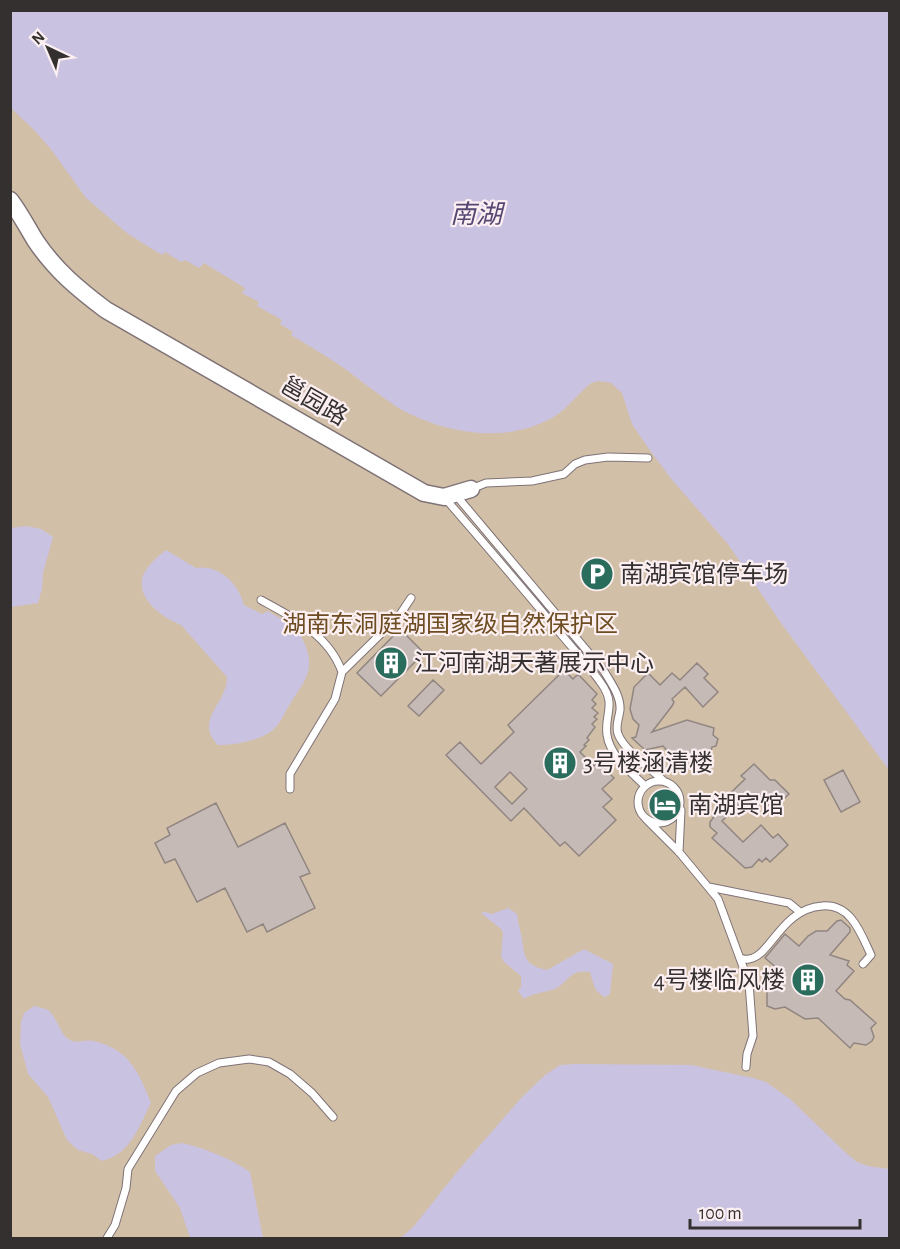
<svg xmlns="http://www.w3.org/2000/svg" width="900" height="1249" font-family="'Alegreya Sans','Noto Sans SC',sans-serif">
  <rect width="100%" height="100%" fill="#fceff1"/>
  <!-- green -->
  <path fill="#d2bfa7" d="M11,11H889V1238H11Z"/>
  <!-- water -->
  <path fill="#cac2e1" d="M11,10L889,11V770L781,623L728,544L672,480L649,449L632,424L622,393L611,383L599,381L591,383C576,395 565,413 546,421C500,444 440,432 397,407C377,394 358,378 338,364C323,354 307,345 291,335L293,332L280,324L282,320L257,306L259,302L242,293L245,288L204,263L199,268L185,260L181,262L165,252L162,255L128,234L86,198L50,148L34,130L11,108Z
    M26,526L41,529L53,537L43,573L42,589L38,603L11,607V528Z
    M166,550L196,568C219,564 239,584 244,605L262,614L268,611C279,618 294,625 301,637C318,667 306,679 290,704C285,712 281,722 275,728C264,740 232,746 218,745C193,720 228,703 227,677L181,625C163,618 139,601 142,580C144,568 158,556 166,550Z
    M508,908L517,914C518,922 520,930 522,939C525,959 525,965 547,970L584,949L613,964L610,994L605,997C593,991 594,984 590,972C568,968 568,985 552,990C542,993 533,993 524,999L518,991L521,987V976L504,962L501,956L503,933L501,929L481,913L485,912L492,914Z
    M34,1006C38,1007 44,1008 48,1010C58,1018 59,1034 70,1040C78,1044 85,1039 93,1041C128,1048 139,1072 151,1103C139,1126 131,1154 102,1161L92,1154L78,1150L67,1140L48,1097L28,1074L20,1044L21,1022L24,1013Z
    M576,1064L691,1065L753,1078L766,1082L790,1099L845,1152L857,1162L868,1166L889,1169V1238H397L403,1236L414,1226L461,1167L522,1097L545,1075L560,1065Z
    M182,1143C205,1148 230,1158 250,1172L263,1238H190L180,1208L155,1171V1156L171,1145Z"/>
  <!-- building -->
  <path fill="#c5bab6" stroke="#908581" stroke-width="1.5" fill-rule="evenodd" d="M400,629L424,653L381,696L357,673Z
    M697,663L708,674L704,678L718,692L703,707L685,687L672,699L674,702L672,706L652,732L687,720L714,728L713,735L718,739L716,746L712,747L707,765L671,755L663,746L645,750L632,738L636,737L639,725L633,719L630,709L634,687L648,673L660,685L672,673L680,680Z
    M564,670L573,679L578,674L597,694L592,700L596,704L592,708L598,713L594,717L597,719L592,724L595,727L587,738L589,740L584,745L586,746L580,752L594,766L598,762L614,778L602,789L612,799L603,807L616,820L579,856L565,842L560,846L524,808L511,821L446,755L460,742L481,764L514,732L508,725ZM510,772L527,789L512,804L495,787Z
    M433,680L444,690L419,716L408,706Z
    M754,764L770,780H775L789,794L773,809L764,800L760,803L757,800L750,806L744,800L722,821L743,842L761,825L773,838L778,834L788,845L770,862L766,858L762,862L759,859L752,867L745,868L712,838L717,833L710,827V822L719,810L716,807L745,779L741,776Z
    M843,770L860,802L841,812L824,780Z
    M216,803L238,847L285,823L310,873L300,877L315,908L267,932L263,924L247,932L225,888L197,902L175,859L165,863L155,843L170,835L167,828Z
    M841,920L850,928V932L830,955L849,961L847,965L854,971L836,991L845,999L850,1000L876,1023L871,1028L874,1037L872,1041L866,1045L854,1043L850,1048L818,1018L805,1019L785,1007L775,1009L767,1006V992L763,989L779,970L765,958L785,934L799,946L808,936L816,931H827L837,921Z"/>
  <g fill="none" stroke-linecap="round" stroke-linejoin="round">
    <!-- service casing -->
    <g stroke="#7f7376" stroke-width="9">
      <path id="service" d="M471,489L486,483L532,481L564,474L575,464L585,460L608,457L648,458
        M455,494L604,671C611,683 621,696 620,710C619,719 615,725 618,734C624,750 652,770 665,782
        M444,497C483,542 522,587 560,633C574,650 589,666 601,683C617,705 604,714 607,735C610,756 631,772 645,786
        M261,600C294,618 329,635 342,672
        M638 802a21 21 0 1 1 42 0a21 21 0 1 1-42 0Z
        M290,789V774L335,699L342,672L399,616L411,598
        M646,819L679,852L718,899L749,983L753,1036L747,1054L746,1067
        M679,852L681,810
        M709,887L789,903L800,912
        M740,958C743,959 746,960 749,959C771,956 781,909 822,906C851,903 861,934 871,955L863,964
        M107,1238L115,1225L126,1188L128,1169L176,1091L197,1073L219,1063L249,1059L269,1062L290,1074L312,1093L333,1117"/>
    </g>
    <!-- tertiary casing -->
    <g stroke="#7f7376" stroke-width="19">
      <path id="tertiary" d="M10,200C20,213 27,227 35,240C55,270 78,289 106,310L424,493L444,497L471,489"/>
    </g>
    <!-- service -->
    <use href="#service" stroke="#fff" stroke-width="7"/>
    <!-- tertiary -->
    <use href="#tertiary" stroke="#fff" stroke-width="16"/>
  </g>
  <!-- icons -->
  <defs>
    <g id="parking-disc" transform="scale(1.725)"><circle r="9.5" fill="#2b6d5d" stroke="#fceff1"/><path d="M-3.5-5.5H1a3.5 3.5 0 0 1 0 7H-1V5.5H-3.5ZM-1-3.4V-.6H.8a1.4 1.4 0 0 0 0-2.8Z" fill="#fff"/></g>
    <g id="building-disc" transform="scale(1.725)"><circle r="9.5" fill="#2b6d5d" stroke="#fceff1"/><path d="M-4-6H4V6H1V3H-1V6H-4ZM-2.5-4.3h1.7v1.8h-1.7ZM.8-4.3h1.7v1.8H.8ZM-2.5-1h1.7V.8h-1.7ZM.8-1h1.7V.8H.8Z" fill="#fff"/></g>
    <g id="hotel-disc" transform="scale(1.725)"><circle r="9.5" fill="#2b6d5d" stroke="#fceff1"/><path d="M-6-4.5h1.5V1H6V5H4.5V3h-9V5H-6ZM-4 0a1.8 1.8 0 1 1 3.6 0ZM.5 0V-2.5h3Q6-2.5 6 0Z" fill="#fff"/></g>
  </defs>
  <g fill-rule="evenodd">
    <use href="#parking-disc" x="597" y="574"/>
    <use href="#building-disc" x="391" y="663"/>
    <use href="#building-disc" x="560" y="763"/>
    <use href="#hotel-disc" x="665" y="805"/>
    <use href="#building-disc" x="808" y="980"/>
  </g>
  <g text-anchor="middle" stroke-width="4.5" stroke-linejoin="round" paint-order="stroke">
    <!-- street labels -->
    <g font-size="24" fill="#343030" stroke="#fceff1">
      <text transform="translate(314 401) rotate(30)" y="8">邕园路</text>
    </g>
    <!-- poi labels -->
    <g font-size="24" fill="#343030" stroke="#fceff1" text-anchor="start">
      <text x="620" y="582">南湖宾馆停车场</text>
      <text x="414" y="671">江河南湖天著展示中心</text>
      <text x="583" y="771">3号楼涵清楼</text>
      <text x="688" y="813">南湖宾馆</text>
      <text x="785" y="988" text-anchor="end">4号楼临风楼</text>
    </g>
    <!-- park labels -->
    <g font-size="24" fill="#6c4c20" stroke="#fceff1">
      <text x="450" y="632">湖南东洞庭湖国家级自然保护区</text>
    </g>
    <!-- water labels -->
    <g font-size="26" font-style="italic" fill="#554774" stroke="#fceff1">
      <text x="476" y="223">南湖</text>
    </g>
  </g>
  <!-- border -->
  <rect width="900" height="1249" fill="none" stroke="#343030" stroke-width="24"/>
  <!-- north arrow -->
  <g transform="translate(48 48) rotate(316)" stroke="#fceff1" stroke-width="4.5" paint-order="stroke">
  <path d="M0-4.5L10 22L0 15L-10 22Z" fill="#343030"/>
  <text y="-9" font-size="16" font-weight="bold" text-anchor="middle" fill="#343030">N</text>
  </g>
  <!-- scale -->
  <path d="M690 1219v9h170v-9" fill="none" stroke="#343030" stroke-width="3"/>
  <text x="699" y="1219" font-size="18" fill="#343030" stroke="#fceff1" stroke-width="4.5" paint-order="stroke">100 m</text>
</svg>
